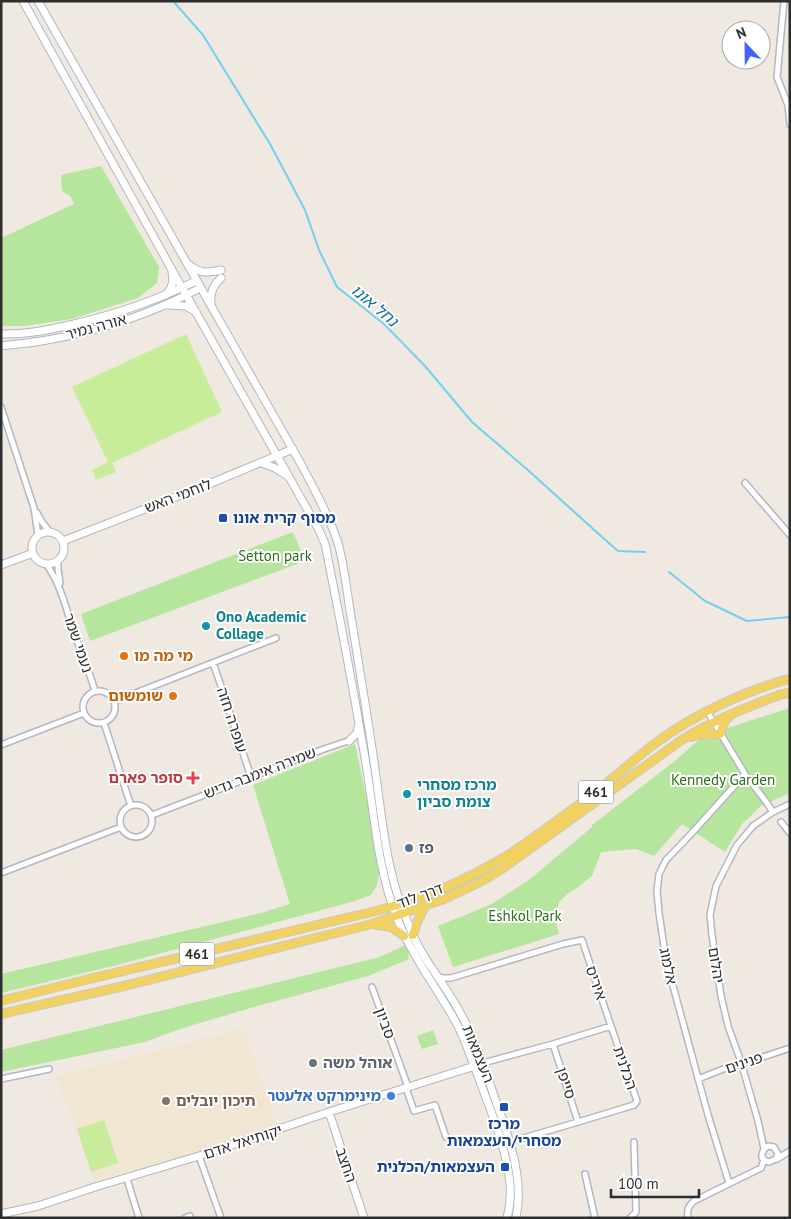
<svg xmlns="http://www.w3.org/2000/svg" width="791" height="1219" font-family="'PT Sans','Noto Sans Hebrew',sans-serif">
  <rect width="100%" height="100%" fill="#efe9e1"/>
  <!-- education -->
  <path fill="#f0e6d1" d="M244,1028L276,1125L196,1155L96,1180L91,1172L77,1129L55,1076Z"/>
  <!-- green -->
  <path fill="#b6e59e" d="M101,166L159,267L157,283L138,298L72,319L24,326H1V238L74,204L70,196L62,191L61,175Z
    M293,532L305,561L90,641L81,614Z
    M790,708V793L761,806L742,824L725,852L682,824L654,856L636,849L601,852L592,876L577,888L567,894L559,902L555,919L559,934L453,967L438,926L492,904L530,879L592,827V825L676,760L703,736Z
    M355,744L377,848L379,874L377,885L371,895L355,901L121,964L1,993V974L261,913L290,904L253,785Z
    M407,944L409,959L368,976L247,1009L183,1028L145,1042L1,1072V1050L380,957Z
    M433,1030L438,1044L422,1049L417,1036Z"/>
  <!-- pitch -->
  <path fill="#c9ec9a" d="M186,334L222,412L112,463L116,472L96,480L92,470L108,462L72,387Z
    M104,1120L118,1163L91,1172L77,1129Z"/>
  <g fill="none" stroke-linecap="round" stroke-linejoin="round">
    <!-- stream -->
    <path stroke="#75cff0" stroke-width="2" d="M173,1L203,35L270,144L305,210L319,250L337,287L384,324L425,366L472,422L529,471L602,537L618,551L645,552
      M669,572L705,601L747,621L790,617"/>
    <!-- street casing -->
    <g stroke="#b4b7c1" stroke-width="8">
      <path id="street" d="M784,1L777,77L788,105L790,124
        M1,407L34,508L38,535
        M745,483L790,535
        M37,513L42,522L50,532
        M58,560V569L60,583
        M46,564C61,584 66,609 74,632C81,652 89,671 95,691
        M213,663L220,683L251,777
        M83 707a16 16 0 1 1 32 0a16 16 0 1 1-32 0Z
        M115,701L276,638
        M707,711L745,774L767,803L773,812
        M104,723L131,806
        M1,745L84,713
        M120 821a16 16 0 1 1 32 0a16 16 0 1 1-32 0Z
        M152,815L324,749L351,740
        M781,822L790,833
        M1,873L121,827
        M437,976L443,978H451L563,944L582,940L611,1026
        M372,987L408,1087
        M553,1044L578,1122
        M483,1063L553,1044L611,1026L637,1101L634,1105L578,1122L510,1142H501
        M1,1079L49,1069
        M698,1079L741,1062L751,1061L790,1048
        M406,1088L414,1111L435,1105L446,1137
        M764,1149L768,1146L774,1147L778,1154L776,1159L769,1162L764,1160L762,1157V1154L764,1149L758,1121L741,1062L728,1026L721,996L712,935L710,915L716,886L737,845L753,826L773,812L790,804
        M199,1156L221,1218
        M777,1159L790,1151
        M585,1174L595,1218
        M127,1179L139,1218
        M729,1183L708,1115L666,960L659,913L657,891L659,874L666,860L691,834L745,774
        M185,1218L190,1216
        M630,1218L636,1212L634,1142
        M688,1218C687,1210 688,1206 694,1201L761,1168L764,1160"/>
    </g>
    <!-- secondary casing -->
    <g stroke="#b4b7c1" stroke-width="9">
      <path id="secondary" d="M23,1L172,270L319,530L325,544C339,613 352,682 364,752C374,807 376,865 397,918C411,954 434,984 453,1017C464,1035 470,1056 478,1076C490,1109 507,1149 510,1184C511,1196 510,1207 507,1218
        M38,1L301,464C314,489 328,513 337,540C345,565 347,596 352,622C360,673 369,725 376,776C382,819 386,864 401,905C407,922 414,940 424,956C437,977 453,997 464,1020C476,1042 484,1066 492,1090C506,1131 525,1174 516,1218
        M188,264C200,274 206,273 221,270
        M166,294C173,288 174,281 172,272
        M211,304C210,292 213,286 221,278
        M168,305L186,306L196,312
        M1,334C24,335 47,330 70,325C114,315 155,301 196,281
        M1,346C17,344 32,343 47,340C100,331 153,313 200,288
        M262,463L275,468L286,475
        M32 548a16 16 0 1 1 32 0a16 16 0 1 1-32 0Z
        M63,541L209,484L293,449
        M1,565L33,553
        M349,741L357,733L358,727
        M329,1112L364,1218
        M1,1214L38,1206L95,1187L199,1156L329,1112L478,1065"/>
    </g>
    <!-- primary casing -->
    <g stroke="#c9c9c9" stroke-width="10">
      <path id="primary" d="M691,737L697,735L720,734L725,721L730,716
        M377,925L391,927L404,936
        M413,935L418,920L425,906
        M1,1001L81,981L372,912C420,900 467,880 508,855C537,836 564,815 592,795C614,778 634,759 657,742C684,722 715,706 747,693C761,688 775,682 790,679
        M1,1014L124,986L372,924L444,899L480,882L499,871L683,739C714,720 747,707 782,694L790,693"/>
    </g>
    <!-- street -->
    <use href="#street" stroke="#fff" stroke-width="5"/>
    <!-- secondary -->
    <use href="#secondary" stroke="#fff" stroke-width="7"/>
    <!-- primary -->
    <use href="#primary" stroke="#f2d163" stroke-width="8"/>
  </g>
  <!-- markers -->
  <g fill="#1a4fb4" stroke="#fff" stroke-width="2">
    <rect x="218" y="513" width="10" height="10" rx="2.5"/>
    <rect x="499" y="1102" width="10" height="10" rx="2.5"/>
    <rect x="500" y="1162" width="10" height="10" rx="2.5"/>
  </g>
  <g fill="#0f9aa8" stroke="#fff" stroke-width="2">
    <circle cx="206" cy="626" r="5"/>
    <circle cx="407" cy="794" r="5"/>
  </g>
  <g fill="#e8710a" stroke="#fff" stroke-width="2">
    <circle cx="124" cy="656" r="5"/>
    <circle cx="173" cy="696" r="5"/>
  </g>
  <path fill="#e0444e" stroke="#fff" stroke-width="2" d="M190.5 770.5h5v5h5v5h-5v5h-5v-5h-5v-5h5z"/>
  <circle fill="#5c6f8a" stroke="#fff" stroke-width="2" cx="409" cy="848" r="5"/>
  <circle fill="#6b7280" stroke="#fff" stroke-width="2" cx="313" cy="1063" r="5"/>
  <circle fill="#3f7fe0" stroke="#fff" stroke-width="2" cx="391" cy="1096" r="5"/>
  <circle fill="#8d6e63" stroke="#fff" stroke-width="2" cx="166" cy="1101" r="5"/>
  <g text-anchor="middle" stroke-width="4" stroke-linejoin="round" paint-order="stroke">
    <!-- shield labels -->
    <g fill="#fff" stroke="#6d6d6d" stroke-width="1">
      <rect x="578.5" y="780.5" width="35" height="23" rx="4"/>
      <rect x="179.5" y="942.5" width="35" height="23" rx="4"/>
    </g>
    <g font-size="14" font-weight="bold" fill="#2e2e2e">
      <text x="596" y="797">461</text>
      <text x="197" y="959">461</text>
    </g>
    <!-- street labels -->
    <g font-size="15" fill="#2e2e2e" stroke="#fff">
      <text transform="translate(96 327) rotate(-15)" y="5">אורה נמיר</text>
      <text transform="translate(178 496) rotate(-21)" y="5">לוחמי האש</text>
      <text transform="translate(78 643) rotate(71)" y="5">נעמי שמר</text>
      <text transform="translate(232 720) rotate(72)" y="5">עופרה חזה</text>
      <text transform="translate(260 773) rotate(-21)" y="5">שמירה אימבר גדיש</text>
      <text transform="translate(420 896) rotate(-20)" y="5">דרך לוד</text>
      <text transform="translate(716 965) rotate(81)" y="5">יהלום</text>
      <text transform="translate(668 966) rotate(78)" y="5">אלמוג</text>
      <text transform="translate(596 983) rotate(71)" y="5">איריס</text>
      <text transform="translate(385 1023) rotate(70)" y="5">סביון</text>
      <text transform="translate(478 1054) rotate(68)" y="5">העצמאות</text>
      <text transform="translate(744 1063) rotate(-18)" y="5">פנינים</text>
      <text transform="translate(625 1068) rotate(71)" y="5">הכלנית</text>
      <text transform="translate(566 1083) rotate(72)" y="5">סייפן</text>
      <text transform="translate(243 1142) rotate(-18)" y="5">יקותיאל אדם</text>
      <text transform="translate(346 1165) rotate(71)" y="5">החצב</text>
    </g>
    <!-- transit labels -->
    <g font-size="15" font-weight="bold" fill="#164399" stroke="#fff" text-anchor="start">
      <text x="233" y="523">מסוף קרית אונו</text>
      <text x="504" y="1129" text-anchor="middle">מרכז<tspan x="504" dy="17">מסחרי/העצמאות</tspan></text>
      <text x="495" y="1172" text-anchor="end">העצמאות/הכלנית</text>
    </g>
    <!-- park labels -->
    <g font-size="15" fill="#2c6e1b" stroke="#fff">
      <text x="275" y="561">Setton park</text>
      <text x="723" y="785">Kennedy Garden</text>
      <text x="525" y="921">Eshkol Park</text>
    </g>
    <!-- culture labels -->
    <g font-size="15" font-weight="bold" fill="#0d838f" stroke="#fff" text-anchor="start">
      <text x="216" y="622">Ono Academic<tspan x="216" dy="17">Collage</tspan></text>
      <text x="417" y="790">מרכז מסחרי<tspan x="417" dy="17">צומת סביון</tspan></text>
    </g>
    <!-- food labels -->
    <g font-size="15" font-weight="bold" fill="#c56008" stroke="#fff" text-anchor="start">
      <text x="134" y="661">מי מה מו</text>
      <text x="163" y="701" text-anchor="end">שומשום</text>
    </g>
    <!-- health labels -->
    <g font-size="15" font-weight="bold" fill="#be3a42" stroke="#fff" text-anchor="end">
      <text x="183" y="783">סופר פארם</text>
    </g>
    <!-- service labels -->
    <g font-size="15" font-weight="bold" fill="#4e5e75" stroke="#fff" text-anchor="start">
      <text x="419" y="853">פז</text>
    </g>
    <!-- worship labels -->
    <g font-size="15" font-weight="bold" fill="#5b616d" stroke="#fff" text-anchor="start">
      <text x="323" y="1068">אוהל משה</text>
    </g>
    <!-- shop labels -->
    <g font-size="15" font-weight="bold" fill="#366cbe" stroke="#fff" text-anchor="end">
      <text x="381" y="1101">מינימרקט אלעטר</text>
    </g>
    <!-- education labels -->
    <g font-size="15" font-weight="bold" fill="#785e54" stroke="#fff" text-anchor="start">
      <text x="176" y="1106">תיכון יובלים</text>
    </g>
    <!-- water labels -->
    <g font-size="16" font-style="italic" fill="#0d6fa3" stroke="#fff">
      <text transform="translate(375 305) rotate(40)" y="6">נחל אונו</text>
    </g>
  </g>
  <!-- border -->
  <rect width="791" height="1219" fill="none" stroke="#2e2e2e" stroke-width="5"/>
  <!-- north arrow -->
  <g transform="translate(746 45) rotate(338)"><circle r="24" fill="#ffffff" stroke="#ababab"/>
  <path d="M0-4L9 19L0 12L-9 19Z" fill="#4264fb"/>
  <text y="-8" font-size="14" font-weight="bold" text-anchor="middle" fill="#2e2e2e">N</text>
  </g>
  <!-- scale -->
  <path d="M611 1189v8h88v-8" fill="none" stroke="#2e2e2e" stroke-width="2.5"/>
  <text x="618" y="1189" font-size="15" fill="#2e2e2e" stroke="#ffffff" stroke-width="4" paint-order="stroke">100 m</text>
</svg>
